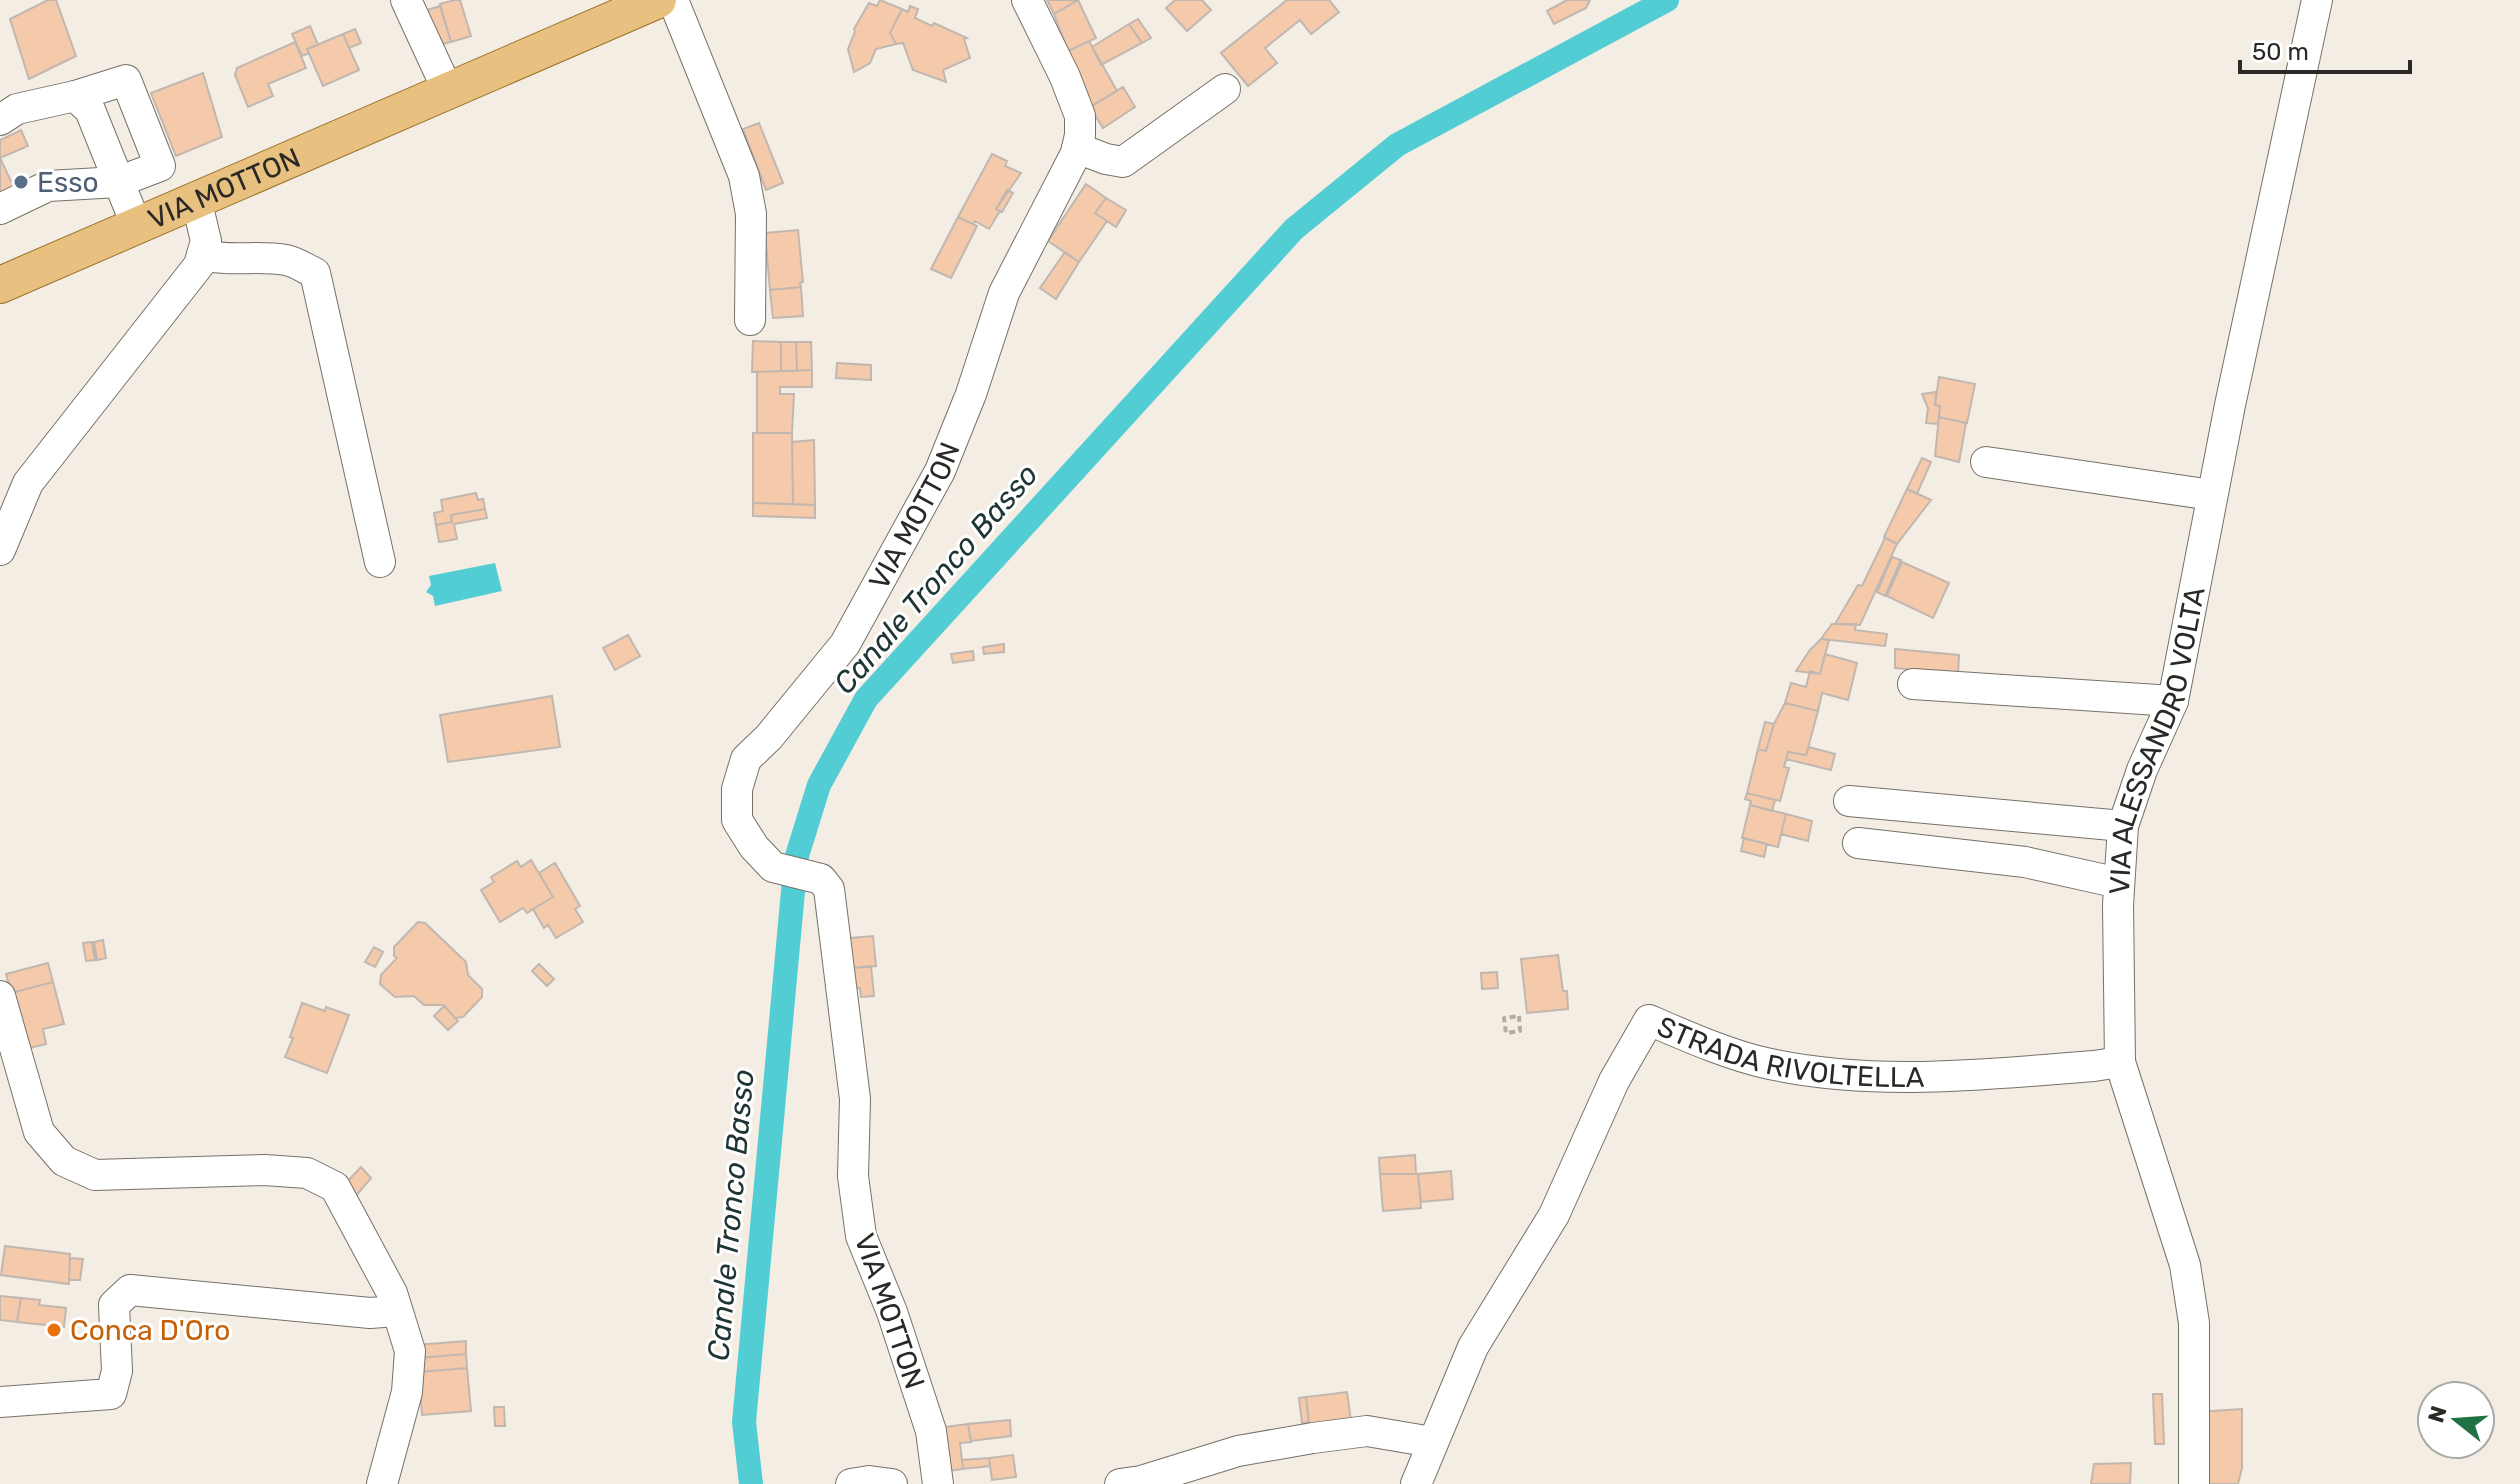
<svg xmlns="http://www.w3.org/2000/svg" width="2520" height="1484" font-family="Rubik,sans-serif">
  <rect width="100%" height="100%" fill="#f3ede3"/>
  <!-- water -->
  <path fill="#52cdd4" d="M495,563L502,591L435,606L433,596L426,592L431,585L429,576Z"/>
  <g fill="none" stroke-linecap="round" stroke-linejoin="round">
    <!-- canal -->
    <path stroke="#52cdd4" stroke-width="24" d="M751,1484L744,1422L796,859L819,785L866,699L1294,229L1397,145L1667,0"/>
  </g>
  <!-- building -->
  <path fill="#f5caab" stroke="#c1b7b1" stroke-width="2" d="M48,0H56L76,56L29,79L10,19Z
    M455,0H460L471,36L451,42L440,4Z
    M880,0L902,9L890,33L896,44L876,49L870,63L854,72L848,49L855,32L854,29L869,3L877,6Z
    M1047,0H1078L1054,14Z
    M1078,0L1096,38L1068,51L1054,14Z
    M1175,0H1202L1211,10L1187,31L1166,8Z
    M1287,0H1329L1339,12L1311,34L1300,20L1265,48L1277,63L1248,86L1221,53Z
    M1567,0H1590L1586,8L1554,24L1547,11Z
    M440,6L451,42L434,46L424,11Z
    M910,6L918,9L915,18L932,26L934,23L967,38L964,39L970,58L943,70L946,82L913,70L903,43L896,44L890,33L902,9L908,12Z
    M1138,19L1151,38L1142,43L1129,24Z
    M1129,24L1142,43L1101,65L1092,47Z
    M310,26L318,45L307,49L309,53L302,56L292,34Z
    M355,29L361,43L349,48L343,34Z
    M343,34L359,70L323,86L307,49Z
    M1089,41L1117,91L1090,107L1068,51Z
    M295,42L306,68L268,84L273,96L248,107L235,75L237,68Z
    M203,73L222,137L176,156L151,93Z
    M1123,87L1135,107L1103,128L1090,107Z
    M759,123L783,183L766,190L743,129Z
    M21,130L28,146L0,158V140Z
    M992,154L1007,161L1005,166L1021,173L996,209L1000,211L989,229L975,221L973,224L958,217Z
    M0,158L19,198L0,206Z
    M1086,184L1106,198L1095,213L1107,221L1079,262L1048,241Z
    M1007,190L1013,193L1002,212L996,209Z
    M1106,198L1126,210L1116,227L1095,213Z
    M958,217L977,226L951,278L931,269Z
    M798,230L803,282L800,283L801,287L770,290L765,233Z
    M1065,252L1079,262L1056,299L1040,288Z
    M801,287L803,316L773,318L770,290Z
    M753,341L781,342V371L752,372Z
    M781,342H796L797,371H781Z
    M796,342H811L812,370L797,371Z
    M837,363L871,365V380L836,378Z
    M812,370V387H780V394H794L792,433H757V372Z
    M1939,377L1975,384L1967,423L1939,417L1940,406L1935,405Z
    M1936,392L1935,405L1940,406L1938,424L1926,423L1928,408L1922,394Z
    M1939,417L1966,423L1959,462L1935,456Z
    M753,433H792L793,504L753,503Z
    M814,440L815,505L793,504L792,442Z
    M1922,458L1931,462L1917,494L1907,489Z
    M1907,489L1931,500L1897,544L1884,537Z
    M476,493L478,500L483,499L485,509L451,515L452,522L436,525L434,513L443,511L441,500Z
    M753,503L815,505V518L753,516Z
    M485,509L487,518L454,524L457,539L439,542L436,525L452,522L451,515Z
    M1885,538L1897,544L1860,625L1835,624L1858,585L1862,586Z
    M1892,557L1901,560L1885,596L1877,592Z
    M1902,562L1949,583L1933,618L1887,596Z
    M1832,624H1856L1855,630L1887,634L1885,646L1821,639Z
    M628,635L640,656L615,670L603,648Z
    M1821,639L1829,640L1820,674L1796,671L1810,650Z
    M1004,644V652L984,654L983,647Z
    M1895,649L1959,655L1958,674L1895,668Z
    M973,651L974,660L953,663L951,654Z
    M1825,654L1857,663L1848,700L1822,693L1818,711L1785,703L1791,683L1806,687L1810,671L1820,674Z
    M552,696L560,747L448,762L440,715Z
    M1785,703L1818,711L1806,755L1788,752L1784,767L1789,768L1780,801L1747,793L1758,749L1766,751L1774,724Z
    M1765,722L1774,724L1766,751L1758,749Z
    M1809,747L1835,754L1831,770L1786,759L1788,752L1806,755Z
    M1747,793L1775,800L1772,811L1750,805L1751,801L1745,799Z
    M1750,805L1786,814L1778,847L1742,838Z
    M1786,814L1812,821L1808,841L1781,834Z
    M1744,838L1767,844L1764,857L1741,851Z
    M531,860L553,897L527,913L523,908L500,922L481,890L494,882L491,877L517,861L521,867Z
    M555,863L580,906L575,909L583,922L556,938L548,925L544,928L533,909L553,897L539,873Z
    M418,922L425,923L466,962L468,975L482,989V997L463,1017L455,1018L444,1005H424L414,996L395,997L380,984L381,975L397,958L394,956V947Z
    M873,936L876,966L841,969L838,939Z
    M103,940L106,958L97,960L94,942Z
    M92,942L95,960L86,961L83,943Z
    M374,947L383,952L375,967L365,962Z
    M1558,955L1563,991H1567L1568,1009L1527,1013L1521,959Z
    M48,963L53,982L11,993L6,974Z
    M539,964L554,979L547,986L532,971Z
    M871,966L874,996L861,997L860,988L843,989L841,969Z
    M1497,972L1498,988L1482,989L1481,973Z
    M53,982L64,1024L43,1029L46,1044L26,1049L11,993Z
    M302,1003L325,1011L326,1007L349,1015L327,1073L285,1057L293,1038L290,1037Z
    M444,1006L458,1021L448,1030L434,1016Z
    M1415,1155L1416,1174H1380L1379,1158Z
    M361,1167L371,1178L354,1198L342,1187Z
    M1451,1171L1453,1199L1421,1202L1418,1174Z
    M1380,1174H1418L1421,1208L1383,1211Z
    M5,1246L70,1254L69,1284L1,1275Z
    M70,1258L83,1259L80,1280H69Z
    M0,1296L21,1298L17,1322L0,1320Z
    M21,1298L40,1300L39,1305L66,1308L64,1327L17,1322Z
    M466,1341V1354L418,1358L416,1345Z
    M466,1354L467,1368L419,1372L418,1358Z
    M467,1368L471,1411L422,1415L419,1372Z
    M1347,1392L1351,1421L1309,1426L1306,1397Z
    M2153,1394H2162L2164,1444H2155Z
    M1306,1397L1309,1422L1302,1423L1299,1398Z
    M494,1407H504L505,1426H495Z
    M2242,1409V1468L2238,1484H2199L2196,1412Z
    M1010,1420L1011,1436L971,1441L968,1424Z
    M968,1424L971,1442L960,1443L963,1469L941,1472L936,1428Z
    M1013,1455L1016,1477L992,1480L989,1458Z
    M989,1458L990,1466L963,1469L962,1460Z
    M2131,1463L2130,1484H2091L2094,1464Z"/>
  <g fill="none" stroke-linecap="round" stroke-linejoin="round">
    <!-- minor casing -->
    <g stroke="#767169" stroke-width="32">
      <g id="minor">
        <path d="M406,0L448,91"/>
        <path d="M673,0L744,176L751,214L750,320"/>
        <path d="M0,120L17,109L75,96L90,110L137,227"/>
        <path d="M1077,148L1106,159L1123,162L1225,89"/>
        <path d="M0,209L48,186L118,182L160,166L126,80L75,96"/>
        <path d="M202,255C230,262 258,255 286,260C296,262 306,269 315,273L380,562"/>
        <path d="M1986,462L2212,495"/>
        <path d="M0,550L28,483L199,265L206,241L196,199"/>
        <path d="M1913,684L2173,701"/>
        <path d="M1849,801L2123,826"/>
        <path d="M1858,843L2025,862L2119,883"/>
        <path d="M0,996L39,1132L64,1161L95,1175L265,1170L307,1173L335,1187L392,1293L410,1351L407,1392L382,1484"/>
        <path d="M0,1402L111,1394L117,1371L114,1305L130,1290L370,1313L397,1311"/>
        <path d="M851,1484L869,1481L892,1484"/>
        <path id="s1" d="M938,1484L931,1431L892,1312L861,1236L853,1176L855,1099L829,889L821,879L773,867L754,847L737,820V789L746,759L769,737L845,644L940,471L971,394L1004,293L1076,153L1080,135V116L1065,77L1027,0"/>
        <path d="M1120,1484L1141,1481L1238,1451L1313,1438L1367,1431L1432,1442"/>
        <path id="s2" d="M1416,1484L1473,1347L1554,1215L1614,1081L1649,1020C1686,1036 1731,1056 1770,1064C1877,1087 1987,1074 2094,1066L2120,1062"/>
        <path id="s3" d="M2194,1484V1323L2185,1265L2120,1062L2118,905L2123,826L2142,770L2173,701L2230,405L2317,0"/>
      </g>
    </g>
    <!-- major casing -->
    <g stroke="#9c712b" stroke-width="38">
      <g id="major">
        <path id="s4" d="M0,285L658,0"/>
      </g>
    </g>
    <!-- path -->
    <path stroke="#b2ada5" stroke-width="4" stroke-dasharray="6 4" stroke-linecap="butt" d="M1519,1016L1520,1031L1506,1033L1504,1018Z"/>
    <!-- minor -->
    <use href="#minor" stroke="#fff" stroke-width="30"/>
    <!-- major -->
    <use href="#major" stroke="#e8c181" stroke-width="36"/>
  </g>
  <!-- markers -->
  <circle fill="#5c6f8a" stroke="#fff" stroke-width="3" cx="21" cy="182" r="8"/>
  <circle fill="#e8710a" stroke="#fff" stroke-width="3" cx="54" cy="1330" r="8"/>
  <g text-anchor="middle" stroke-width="6" stroke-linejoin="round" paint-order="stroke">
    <!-- service labels -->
    <g font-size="28" fill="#4e5e75" stroke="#fff" text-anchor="start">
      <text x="37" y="192">Esso</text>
    </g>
    <!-- street labels -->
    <g font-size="28" fill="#2b2926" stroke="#fff">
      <text dy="10" stroke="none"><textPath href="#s4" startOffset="244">VIA MOTTON</textPath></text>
      <text dy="10" stroke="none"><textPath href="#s1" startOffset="1092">VIA MOTTON</textPath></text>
      <text dy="10" stroke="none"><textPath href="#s3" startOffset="760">VIA ALESSANDRO VOLTA</textPath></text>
      <text dy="10" stroke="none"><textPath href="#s2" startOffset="668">STRADA RIVOLTELLA</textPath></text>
      <text transform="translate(890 1311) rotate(71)" y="10">VIA MOTTON</text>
    </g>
    <!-- food labels -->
    <g font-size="28" fill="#c56008" stroke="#fff" text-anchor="start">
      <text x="70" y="1340">Conca D'Oro</text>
    </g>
    <!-- water labels -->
    <g font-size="30" font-style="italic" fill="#1f3435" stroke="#fff">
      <text transform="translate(936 579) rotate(-49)" y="10">Canale Tronco Basso</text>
      <text transform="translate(731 1215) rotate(-85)" y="10">Canale Tronco Basso</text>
    </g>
  </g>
  <!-- north arrow -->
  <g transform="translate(2456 1420) rotate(287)"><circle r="38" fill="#ffffff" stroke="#aaa9a8" stroke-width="2"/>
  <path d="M0-6L14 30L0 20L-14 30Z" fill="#207244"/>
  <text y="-12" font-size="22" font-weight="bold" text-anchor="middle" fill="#2b2926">N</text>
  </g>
  <!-- scale -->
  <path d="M2240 60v12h170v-12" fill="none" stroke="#2b2926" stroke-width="4"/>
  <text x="2252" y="60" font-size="24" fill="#2b2926" stroke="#ffffff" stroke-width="6" paint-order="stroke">50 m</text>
</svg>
